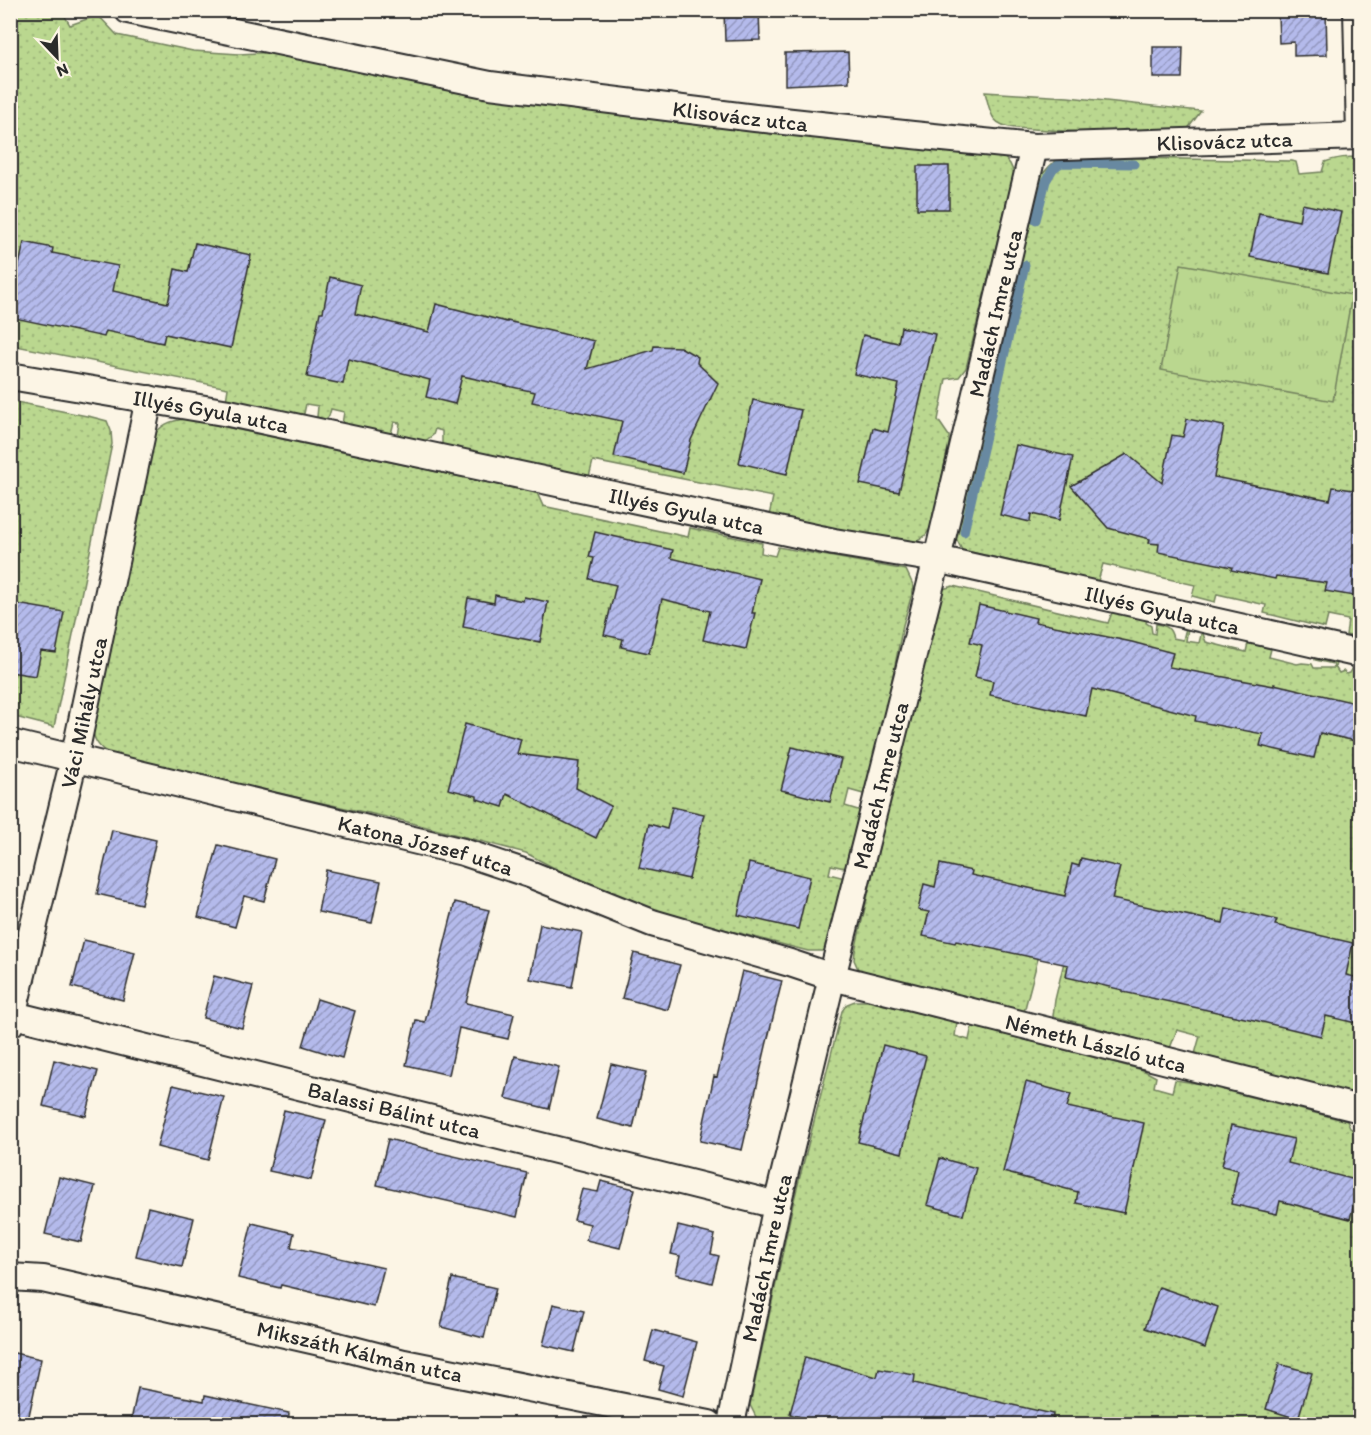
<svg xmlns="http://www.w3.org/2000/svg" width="1371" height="1435" font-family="Itim,sans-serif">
  <defs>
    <pattern id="grass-dots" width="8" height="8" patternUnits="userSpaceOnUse" patternTransform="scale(1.5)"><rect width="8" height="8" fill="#bad78f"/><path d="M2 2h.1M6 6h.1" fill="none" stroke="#a0b97c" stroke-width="1.8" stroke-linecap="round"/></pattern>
    <pattern id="park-tufts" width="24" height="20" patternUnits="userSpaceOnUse" patternTransform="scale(1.5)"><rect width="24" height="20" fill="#bad78f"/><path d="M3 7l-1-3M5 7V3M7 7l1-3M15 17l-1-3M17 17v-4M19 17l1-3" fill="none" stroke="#a0b97c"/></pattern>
    <pattern id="building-hatch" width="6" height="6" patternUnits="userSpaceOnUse" patternTransform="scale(1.5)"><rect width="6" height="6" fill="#b4baeb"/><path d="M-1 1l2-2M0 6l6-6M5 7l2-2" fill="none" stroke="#9397bf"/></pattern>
  </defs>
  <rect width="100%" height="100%" fill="#fcf5e5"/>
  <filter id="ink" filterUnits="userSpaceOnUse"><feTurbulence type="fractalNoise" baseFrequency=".0167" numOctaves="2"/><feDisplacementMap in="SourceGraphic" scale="12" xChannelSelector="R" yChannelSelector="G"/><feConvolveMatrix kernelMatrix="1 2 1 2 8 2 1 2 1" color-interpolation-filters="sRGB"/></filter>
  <g filter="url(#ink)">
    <!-- grass -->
    <path fill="url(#grass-dots)" stroke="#72815d" stroke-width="1.5" d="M10,11H62L70,25L98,15L117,35L193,51L239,54L279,52L545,106L1004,157L1010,164L1014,173L966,368L959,377L946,379L938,420L949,436V443L932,525C922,546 910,543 890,542L769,516L773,497L593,461L588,481L442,447V431L435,429L433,435L425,441L398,436L400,423L394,422L391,434L342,424L344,412L331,409L329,416L323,422H320L317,417L318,406L306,404L303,418L226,401L228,388L11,345Z
      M985,92L1068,97L1201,111L1184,134L1132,135L1015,128C990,125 991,114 985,92Z
      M1076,157L1292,161L1296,162L1299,174L1322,172L1325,162C1337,157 1348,157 1360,157V638L1346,635L1348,620L1328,616L1325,628L1264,613L1266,605L1217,594L1215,602L1192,596L1195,585L1103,564L1098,581L962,550L955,536L1011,284L1041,176C1054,160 1056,159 1076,157Z
      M11,401L92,417L107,421L111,431L112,444L54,727L11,716Z
      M187,419L537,493L543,506L688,537L690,528L762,543L761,553L775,556L778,547L906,570L914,587L903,625L888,700L867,795L849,790L845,806L858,810L863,813L849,869L831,865L829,874L845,878L827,949L823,951H808L681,918L632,902L590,887L526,853L400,820L151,765C130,760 95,758 93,730L151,439C160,425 170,420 187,419Z
      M953,586L1108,623L1113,610L1147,619L1146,623L1151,626L1152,633L1155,634L1156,624C1167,626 1170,627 1173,638L1183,640L1186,628H1188L1186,641L1199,643L1202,631L1206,642L1246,652L1248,643L1271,649L1269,657L1297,664L1302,663L1312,664L1314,668H1334L1333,664L1315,660V657L1336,663L1335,667L1339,673L1344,671L1346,674L1350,673L1354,666V676L1360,678V1098L1195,1054L1200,1036L1177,1030L1170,1048L1053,1016L1055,1000L1065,958L1040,951L1024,1012L859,971L854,960L855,951L888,808L941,593L943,589Z
      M855,1001H868L957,1022L955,1036L969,1040L972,1026L1143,1070L1156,1077L1154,1087L1172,1092L1175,1080L1195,1083L1347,1121L1350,1128L1355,1131L1360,1140V1424H769L758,1421L750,1405L793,1204L842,1011L847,1004Z"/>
    <!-- park -->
    <path fill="url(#park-tufts)" stroke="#72815d" stroke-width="1.5" d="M1181,264L1352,295L1333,401L1161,370Z"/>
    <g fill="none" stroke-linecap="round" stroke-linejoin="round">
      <!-- stream -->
      <path stroke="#6889a1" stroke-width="9" d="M1036,220L1046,181L1053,169L1061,163L1134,164
        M964,532L1025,265"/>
    </g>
    <!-- building -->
    <path fill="url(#building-hatch)" stroke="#2b2b2b" stroke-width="1.5" d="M724,10H759L760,40L725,41Z
      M1293,10H1326L1327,55L1294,56V42L1279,43L1278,14L1293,13Z
      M1153,47H1183L1182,78H1153Z
      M848,52L849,82L785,85V53Z
      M917,166H949V209H917Z
      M1302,204L1341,212L1328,273L1250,257L1259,213L1299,221Z
      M24,242L53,248L52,253L118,266L113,291L168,303L175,269L188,272L195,243L251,255L231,348L165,334L163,343L106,331L104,337L10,317V308Z
      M330,277L361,285L355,314L429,332L436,304L507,322V321L594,341L587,369L653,350L654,346L680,347L698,357L697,363L718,383L691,440L683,473L614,457L622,421L532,402L535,392L462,376L455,404L426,397L430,380L348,359L343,384L307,377L320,312H323Z
      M901,327L935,334L899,492L860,484L873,428L888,432L899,384L854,374L863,335L898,343Z
      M753,400L801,410L787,474L739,463Z
      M1187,419L1224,426L1214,477L1330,500L1333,487L1360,491V597L1325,591L1327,583L1276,576L1275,579L1231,570L1232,567L1158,552L1159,544L1149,543L1150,539L1108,528L1071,486L1127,454L1162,483L1172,435L1183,437Z
      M1016,445L1073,457L1059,520L1031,514L1030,522L1000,515Z
      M595,532L673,550L671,558L760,579L752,613H755L746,649L703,640L710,611L662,599L649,653L621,647L623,639L604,635L616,585L589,579L594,558L589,557Z
      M495,595L523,601L524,597L548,602L540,642L463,627L468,598L494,603Z
      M17,604L64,612L56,653L41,651L36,676L10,672V639Z
      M979,605L1036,618L1035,622L1132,642L1173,653L1169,667L1274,686V684L1360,704V742L1320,733L1314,758L1260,746L1263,734L1195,721L1196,716L1092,689L1086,716L990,695L993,681L975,677L982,645L970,642Z
      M465,724L521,739L517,754L579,762L576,788L611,806L596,838L507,794L503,807L477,799V796L448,789Z
      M792,747L841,759L830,802L781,790Z
      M672,807L704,814L689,879L639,868L649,824L667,829Z
      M112,830L156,840L141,904L97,894Z
      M218,845L275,859L264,901L244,896L235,927L198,917Z
      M1081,858L1120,867L1112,899L1223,923L1226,908L1277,920L1275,925L1353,943L1346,975L1360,978V1024L1326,1016L1321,1036L1254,1020L1123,992V990L1066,977L1068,965L956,941L955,943L923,936L929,912L918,910L924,884L935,887L940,864L972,871L971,875L1065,896L1072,864L1079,866Z
      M749,863L810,877L798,929L738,915Z
      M326,870L381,881L372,923L318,912Z
      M455,902L489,910L466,1003L514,1014L508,1039L459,1028L449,1075L406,1065L416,1020L425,1022Z
      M540,924L582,932L572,987L530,979Z
      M84,940L135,952L123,1000L72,987Z
      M634,953L680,965L668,1010L622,998Z
      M742,971L782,981L766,1046L742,1150L700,1141L714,1076L717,1077Z
      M214,976L253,986L242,1028L203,1018Z
      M317,999L355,1011L342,1058L303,1046Z
      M883,1045L926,1056L902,1153L858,1142Z
      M515,1056L559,1067L549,1109L505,1098Z
      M54,1060L98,1071L86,1116L43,1106Z
      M611,1064L646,1072L633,1128L597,1119Z
      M1026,1082L1071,1094L1067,1107L1144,1123L1124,1213L1076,1203L1078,1192L1003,1172Z
      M173,1085L224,1097L208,1160L157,1147Z
      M284,1110L326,1120L311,1180L269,1171Z
      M1231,1125L1294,1139L1288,1163L1360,1181L1350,1219L1280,1201L1277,1214L1231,1204L1238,1170L1222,1166Z
      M388,1139L428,1149V1150L527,1173L517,1217L377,1185Z
      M940,1158L976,1168L963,1215L927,1205Z
      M59,1177L95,1186L81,1242L45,1234Z
      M601,1181L635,1189L620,1248L586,1240L590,1224L574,1220L582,1189L598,1192Z
      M148,1207L194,1218L182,1267L136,1256Z
      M252,1223L294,1233L291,1247L384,1268L374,1307L281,1285L280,1288L238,1278Z
      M678,1226L715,1235L711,1254L719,1256L712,1283L676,1274L680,1256L671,1254Z
      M452,1278L496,1288L484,1338L441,1327Z
      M1159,1287L1218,1307L1205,1348L1145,1328Z
      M553,1304L584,1311L574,1352L543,1345Z
      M653,1330L697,1342L683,1396L658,1389L664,1366L645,1361Z
      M10,1352L41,1359L27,1425H10Z
      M805,1357L877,1377L879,1369L915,1375L914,1383L1053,1414L1052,1425H827L790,1414Z
      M1279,1364L1312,1373L1298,1419L1266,1409Z
      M138,1388L204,1401L205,1395L289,1413L288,1425H130Z"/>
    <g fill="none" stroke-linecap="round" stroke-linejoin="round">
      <!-- street casing -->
      <g stroke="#2b2b2b" stroke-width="30">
        <g id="street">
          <path id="s1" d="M128,10L490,85L755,118L913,135L1034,147L1360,136"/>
          <path d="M1357,10L1360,136"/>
          <path id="s2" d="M10,376L229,413L834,542L937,559L1360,654"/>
          <path id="s3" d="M10,743L463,852L532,875L652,923L790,963L832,977L1360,1109"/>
          <path id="s4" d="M10,1014L777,1205"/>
          <path id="s5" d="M10,1024L74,759L149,399"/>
          <path id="s6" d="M10,1277L43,1279L338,1346L404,1363L709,1424"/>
          <path id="s7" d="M731,1424L777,1205L832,977L937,559L1034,147"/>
        </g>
      </g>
      <!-- street -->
      <use href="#street" stroke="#fcf5e5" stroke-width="26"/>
    </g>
  </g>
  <g text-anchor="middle" stroke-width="4.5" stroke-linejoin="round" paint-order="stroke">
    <!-- street labels -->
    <g font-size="22" fill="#2b2b2b" stroke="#fcf5e5">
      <text dy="8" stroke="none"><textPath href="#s1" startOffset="622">Klisovácz utca</textPath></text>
      <text dy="8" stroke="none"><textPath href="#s1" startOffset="1108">Klisovácz utca</textPath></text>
      <text dy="8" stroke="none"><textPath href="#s7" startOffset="1142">Madách Imre utca</textPath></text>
      <text dy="8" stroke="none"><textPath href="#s2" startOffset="204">Illyés Gyula utca</textPath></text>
      <text dy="8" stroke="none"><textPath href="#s2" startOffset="690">Illyés Gyula utca</textPath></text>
      <text dy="8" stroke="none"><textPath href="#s2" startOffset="1176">Illyés Gyula utca</textPath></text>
      <text dy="8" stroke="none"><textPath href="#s5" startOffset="320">Váci Mihály utca</textPath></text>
      <text dy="8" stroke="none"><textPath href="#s7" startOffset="656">Madách Imre utca</textPath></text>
      <text dy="8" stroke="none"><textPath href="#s3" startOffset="428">Katona József utca</textPath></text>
      <text dy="8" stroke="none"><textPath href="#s3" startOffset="1128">Németh László utca</textPath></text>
      <text dy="8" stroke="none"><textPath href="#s4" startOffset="396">Balassi Bálint utca</textPath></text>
      <text dy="8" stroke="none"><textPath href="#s7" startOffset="170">Madách Imre utca</textPath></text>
      <text dy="8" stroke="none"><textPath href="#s6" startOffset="358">Mikszáth Kálmán utca</textPath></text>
    </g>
  </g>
  <!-- margin -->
  <rect width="1371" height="1435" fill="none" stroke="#fcf5e5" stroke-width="36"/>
  <rect x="18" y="18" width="1335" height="1399" fill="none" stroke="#2b2b2b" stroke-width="2" filter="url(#ink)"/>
  <!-- north arrow -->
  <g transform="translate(57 57) rotate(157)" stroke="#fcf5e5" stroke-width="4.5" paint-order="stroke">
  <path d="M0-4.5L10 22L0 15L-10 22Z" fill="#2b2b2b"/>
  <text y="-9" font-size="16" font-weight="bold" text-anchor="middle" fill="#2b2b2b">N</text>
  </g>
</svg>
